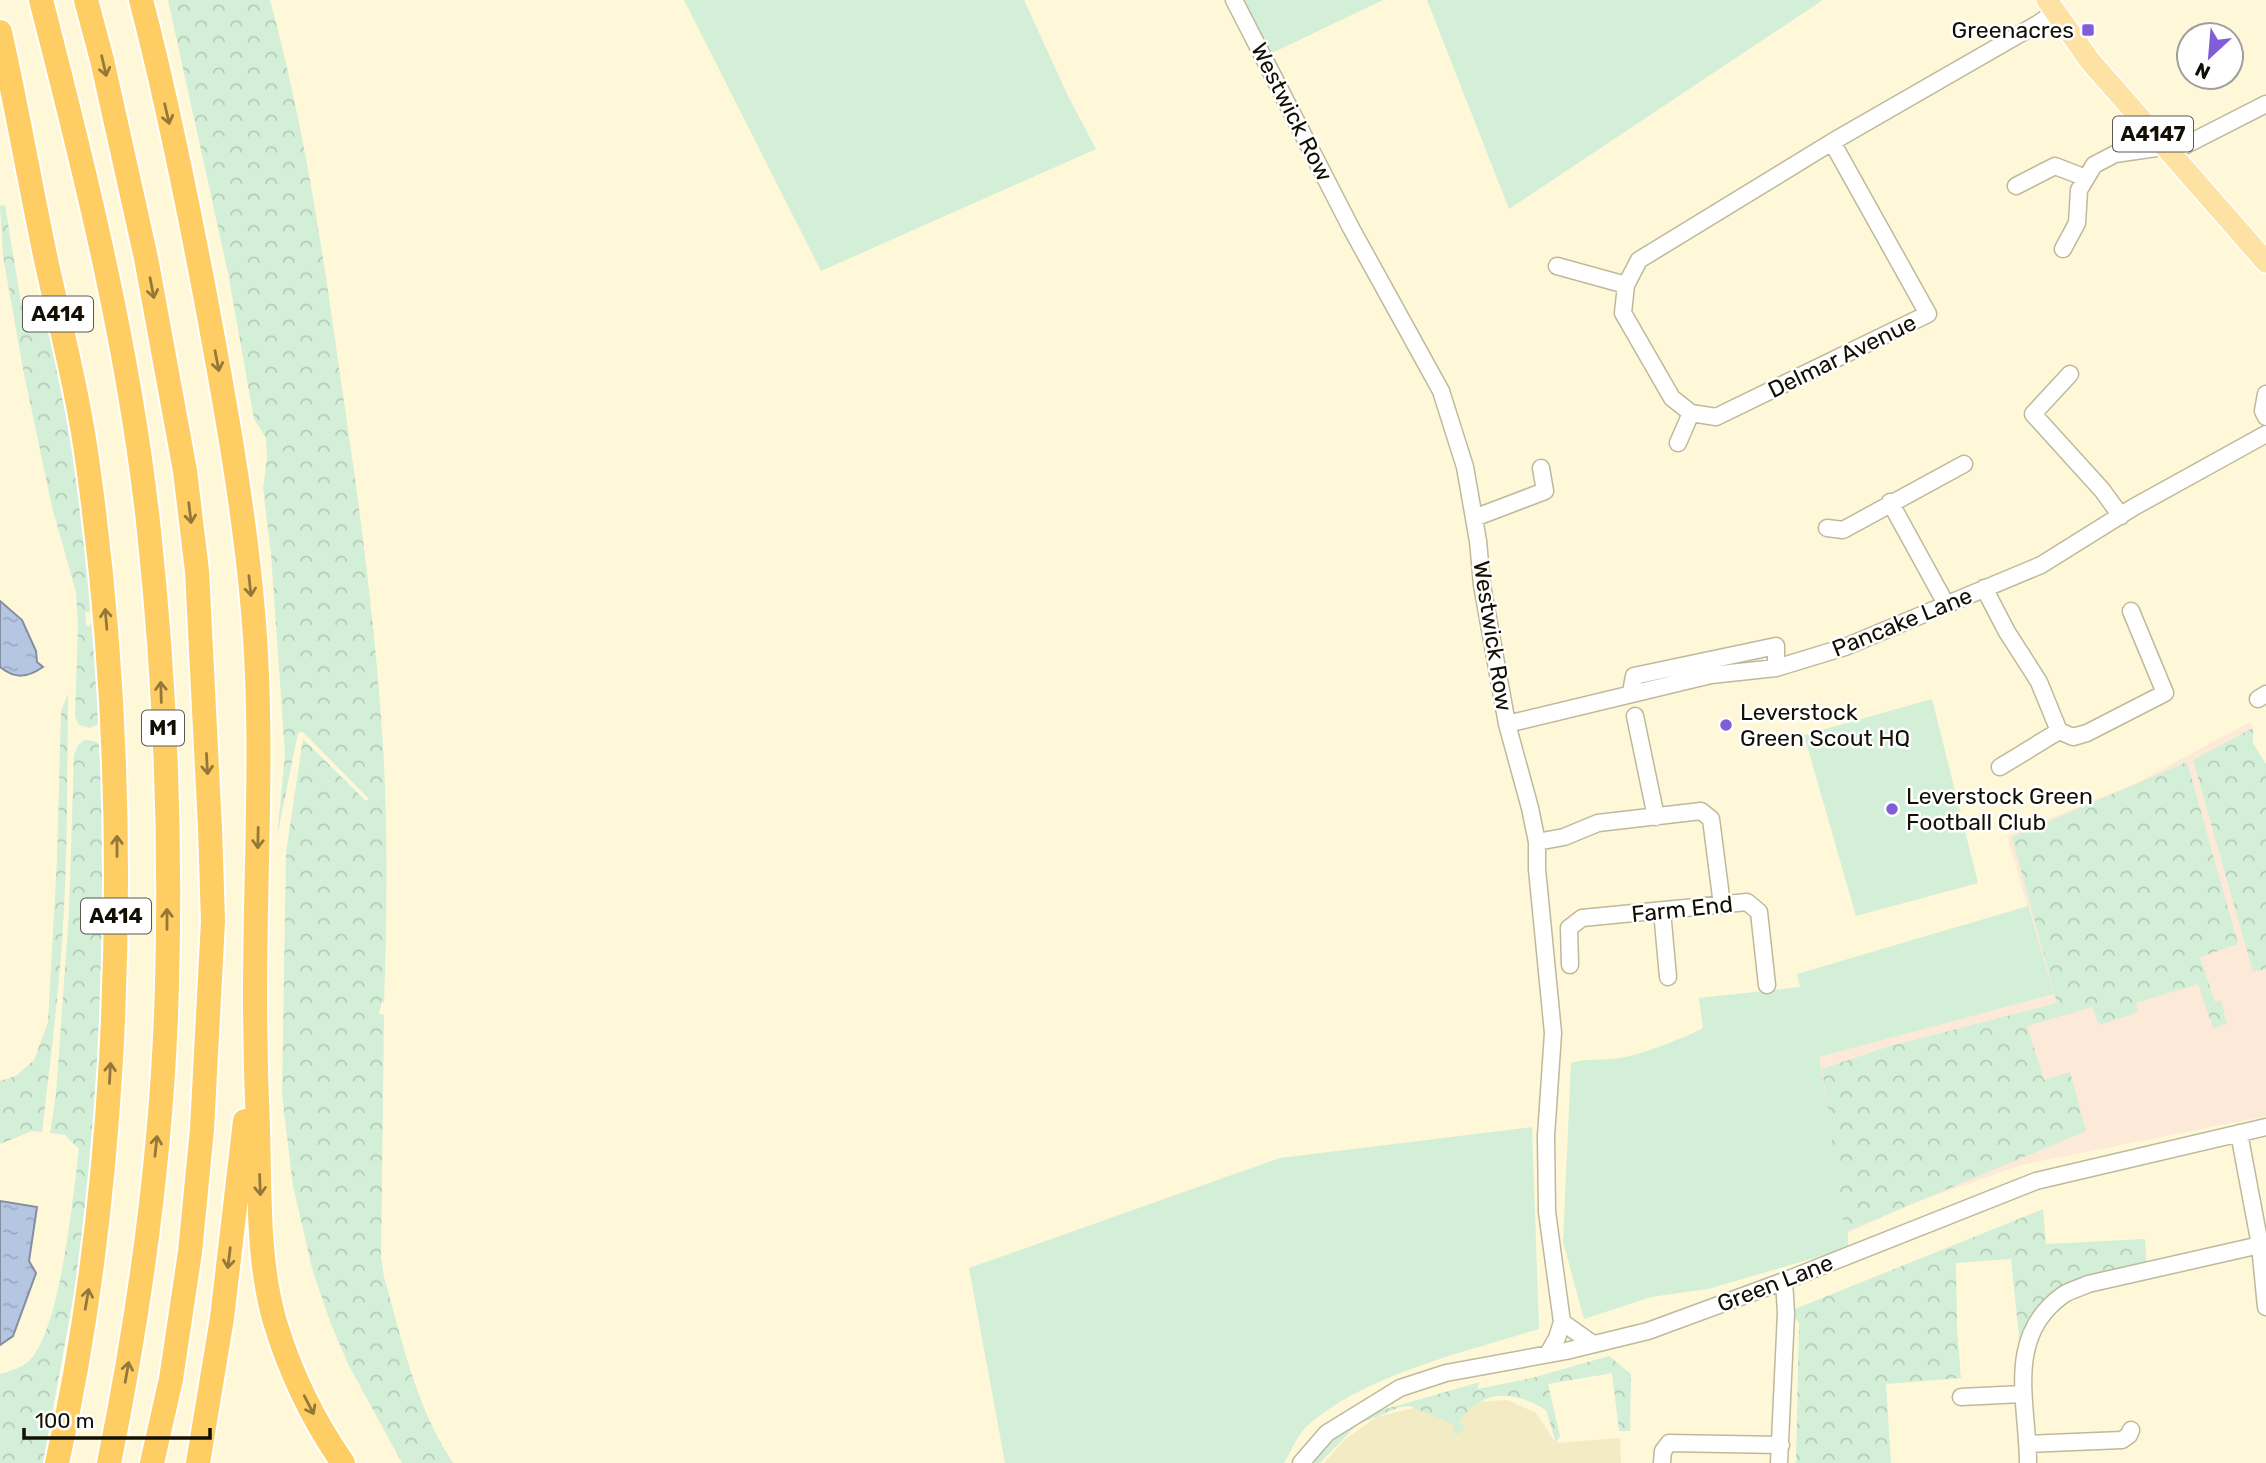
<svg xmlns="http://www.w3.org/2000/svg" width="2266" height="1463" font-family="Rubik,sans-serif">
  <defs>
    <pattern id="forest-crowns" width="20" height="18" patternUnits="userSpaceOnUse" patternTransform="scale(1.75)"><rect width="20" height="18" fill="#d3efd8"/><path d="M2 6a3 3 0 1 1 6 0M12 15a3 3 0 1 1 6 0" fill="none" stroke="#b4ccb8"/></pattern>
    <pattern id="water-ripples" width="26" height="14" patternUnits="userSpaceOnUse" patternTransform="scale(1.75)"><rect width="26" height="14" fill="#b4c6e2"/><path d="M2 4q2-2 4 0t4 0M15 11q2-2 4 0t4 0" fill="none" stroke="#9aa9c0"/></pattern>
  </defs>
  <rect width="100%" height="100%" fill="#fef8d8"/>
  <!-- built -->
  <path fill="#f3ebc4" d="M1508,1400L1536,1413L1556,1443L1620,1438L1621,1463H1324L1344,1440L1377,1417L1430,1404Z"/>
  <!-- education -->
  <path fill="#fce9d8" d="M2250,722L2253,728L2193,761L2254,972L2266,969V1116L2021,1165L1909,1205L1848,1233L1818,1057L2053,994L2007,836L2135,784Z"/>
  <!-- grass -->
  <path fill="#d3efd8" d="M684,0H1024L1069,98L1096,149L821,271Z
    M1241,0H1383L1270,54Z
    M1427,0H1823L1509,209Z
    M1932,699L1978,883L1856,916L1804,735Z
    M2028,906L2054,994L1819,1057L1848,1233V1248L1708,1289L1651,1297L1584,1319L1563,1242L1571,1063C1587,1058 1603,1061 1620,1058C1640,1055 1685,1038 1703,1028L1699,998L1800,987L1797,974Z
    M1532,1127L1539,1329C1465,1352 1366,1374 1307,1426C1297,1435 1291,1452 1284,1463H1005L969,1268L1280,1158Z"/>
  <!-- forest -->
  <path fill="url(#forest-crowns)" d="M168,0H270C303,120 322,245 339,368C358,494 375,619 383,746C388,832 387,918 384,1004L382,1000L379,1014L384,1015L381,1257L384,1277C403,1343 415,1405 453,1463H402L348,1364L331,1324L313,1272L293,1186L282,1095L286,853L303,739L366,801L369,799L303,732L298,733L277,837L285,754L271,554L263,488L267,459L266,438L254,419L228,273Z
    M5,205L21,303L42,300L76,461L93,611L85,612L86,625L90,627L91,623L95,629L104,715L99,724L90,728L79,725L75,717L78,627L76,592L52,507L23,369L3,256L0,206Z
    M68,694C67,796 68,898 57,999C53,1043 47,1088 42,1132L32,1131L0,1144V1081L16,1076L34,1060L48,1022L57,859L61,711Z
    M2253,728V743L2266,764V969L2253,972L2193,760Z
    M85,740C97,740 102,744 105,756L102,1017L99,1091L80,1261L43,1463H0V1374C8,1372 23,1367 29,1361C61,1329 73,1196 79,1149L65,1135L50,1133L56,1094L69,912L74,755L78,745Z
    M2187,762L2238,944L2200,957L2215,1002L2221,1000L2227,1024L2213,1028L2198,984L2136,1003L2138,1012L2099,1025L2092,1007L2027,1026L2044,1080L2070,1072L2086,1131L1845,1232L1822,1069L1887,1047L2057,1003L2012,837Z
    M2043,1209L2046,1244L2145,1239L2147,1271L2088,1284L2046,1312L2022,1366L2011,1259L1956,1263L1957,1328L1961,1378L1886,1384L1891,1463H1796L1799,1323L1790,1311Z
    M1609,1356L1631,1374L1630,1431H1619L1612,1373L1548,1384L1560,1436L1556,1443L1546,1410C1515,1391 1482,1387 1459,1422L1466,1427L1458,1434L1452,1433L1455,1425L1410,1406L1400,1407L1357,1425L1320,1463H1306L1354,1418L1480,1382L1477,1389L1532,1378Z"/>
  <!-- water -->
  <path fill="url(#water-ripples)" stroke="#838fa0" stroke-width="2" d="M0,601L22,620L36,651L37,662L43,667C27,678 15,679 0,667Z
    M0,1201L37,1207L29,1261L36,1273L13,1336L0,1345Z"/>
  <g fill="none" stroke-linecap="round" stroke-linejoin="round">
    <!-- minor casing -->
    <g stroke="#bfb99b" stroke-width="19">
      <path id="minor" d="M1234,0L1351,228L1441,391L1465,467L1478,541L1482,585L1507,724L1530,808L1537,842V869L1553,1033L1546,1136L1547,1212L1562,1322L1557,1338L1548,1354
        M1832,142L1928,314L1716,417L1691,413L1672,398L1623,313L1626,285L1639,260L1832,142L2039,23L2056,11
        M2170,153L2266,104
        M2016,186L2055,166L2086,178
        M2063,249L2077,223L2079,190L2094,165L2115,154L2163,147
        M1557,266L1626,285
        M2070,374L2033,414L2102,490L2121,516
        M2266,394L2263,411L2266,417
        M1678,443L1691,413
        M1890,502L1946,604
        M1474,518L1545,491L1541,468
        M1827,528L1843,530L1964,464
        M1984,588L2007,632L2039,682L2059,731
        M1631,692L1634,676L1776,646V668
        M2258,699L2266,694
        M1635,716L1656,817
        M1507,724L1711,675L1776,668L1845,647L2041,565L2134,507L2266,434
        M2000,767L2059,731L2073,737L2087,733L2165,693L2131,611
        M1537,842L1564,837L1598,823L1701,811L1711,819L1722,905
        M1662,911L1668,977
        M1570,965L1569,928L1582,918L1747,902L1759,912L1767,985
        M2239,1133L2260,1245L2266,1307
        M1562,1322L1593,1344
        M1961,1397L2022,1394
        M2028,1444L2122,1440L2129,1435L2131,1430
        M1301,1463L1327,1433L1400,1388L1446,1373L1566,1351L1648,1331L1784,1281L2036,1181L2266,1127
        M1662,1463L1663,1451L1669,1443L1781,1445
        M1779,1463L1786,1313L1784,1281
        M2028,1463C2028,1404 2004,1337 2063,1295C2070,1290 2080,1288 2088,1284L2260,1245"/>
    </g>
    <!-- major casing -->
    <g stroke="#fff" stroke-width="24">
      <path id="major" d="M2047,0L2090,61L2266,262"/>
    </g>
    <!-- highway casing -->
    <g stroke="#fff" stroke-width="28">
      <path id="highway" d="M41,0C86,175 130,352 149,531C165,681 171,834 167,984C163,1145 141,1306 109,1463
        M86,0L102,60L146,258L185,471L197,571L210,828L213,921L202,1129L190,1252L171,1379L152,1463
        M141,0C167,99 187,200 206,300C225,403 244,507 253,611C264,739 255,866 255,993C255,1038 256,1083 258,1128C260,1191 257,1260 275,1322C290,1372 313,1420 343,1463
        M0,32C17,108 30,184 46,260C61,328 79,397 88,466C116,666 122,859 111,1060C103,1195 87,1331 57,1463
        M198,1463L222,1318L245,1121"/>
    </g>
    <!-- minor -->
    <use href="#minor" stroke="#fff" stroke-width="16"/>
    <!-- major -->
    <use href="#major" stroke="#fee2a3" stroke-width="21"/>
    <!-- highway -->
    <use href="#highway" stroke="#fece65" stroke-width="24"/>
  </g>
  <!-- one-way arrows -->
  <defs><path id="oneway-shaft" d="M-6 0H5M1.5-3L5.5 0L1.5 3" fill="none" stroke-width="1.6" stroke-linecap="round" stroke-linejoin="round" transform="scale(1.75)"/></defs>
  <g stroke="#94783a">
    <use href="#oneway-shaft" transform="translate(104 66) rotate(77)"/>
    <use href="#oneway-shaft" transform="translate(167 114) rotate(77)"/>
    <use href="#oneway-shaft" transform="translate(152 288) rotate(79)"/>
    <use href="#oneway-shaft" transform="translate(217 361) rotate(79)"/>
    <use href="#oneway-shaft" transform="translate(190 513) rotate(83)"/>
    <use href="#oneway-shaft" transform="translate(250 586) rotate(84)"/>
    <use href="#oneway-shaft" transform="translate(106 619) rotate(-95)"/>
    <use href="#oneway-shaft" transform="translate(161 692) rotate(-92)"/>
    <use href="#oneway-shaft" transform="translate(207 764) rotate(87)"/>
    <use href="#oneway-shaft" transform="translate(258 838) rotate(91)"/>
    <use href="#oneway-shaft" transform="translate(117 846) rotate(-90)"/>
    <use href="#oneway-shaft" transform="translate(167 919) rotate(-90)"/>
    <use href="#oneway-shaft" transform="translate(110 1073) rotate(-87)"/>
    <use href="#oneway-shaft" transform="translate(156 1146) rotate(-84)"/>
    <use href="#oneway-shaft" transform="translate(260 1185) rotate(88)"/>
    <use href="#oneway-shaft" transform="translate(229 1258) rotate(97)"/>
    <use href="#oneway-shaft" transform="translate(87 1299) rotate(-80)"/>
    <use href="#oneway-shaft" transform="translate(127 1372) rotate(-80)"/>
    <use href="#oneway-shaft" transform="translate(309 1405) rotate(63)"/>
  </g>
  <!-- markers -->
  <g fill="#815dd8" stroke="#fff" stroke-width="2.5">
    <rect x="2081" y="23" width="14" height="14" rx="3.5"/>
    <circle cx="1726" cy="725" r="7"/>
    <circle cx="1892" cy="809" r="7"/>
  </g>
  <g text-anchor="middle" stroke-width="5" stroke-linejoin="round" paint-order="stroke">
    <!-- shield labels -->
    <g fill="#fff" stroke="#595850" stroke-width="2">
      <rect x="2113" y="116.5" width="80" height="35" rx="5"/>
      <rect x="23" y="296.5" width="70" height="35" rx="5"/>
      <rect x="142" y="710.5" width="42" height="35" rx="5"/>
      <rect x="81" y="898.5" width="70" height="35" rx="5"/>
    </g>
    <g font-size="21" font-weight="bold" fill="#121005">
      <text x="2153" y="141">A4147</text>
      <text x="58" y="321">A414</text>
      <text x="163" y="735">M1</text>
      <text x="116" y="923">A414</text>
    </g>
    <!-- poi labels -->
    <g font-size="23" fill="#121005" stroke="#fff" text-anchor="start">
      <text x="2074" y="38" text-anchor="end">Greenacres</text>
      <text x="1740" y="720">Leverstock<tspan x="1740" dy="26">Green Scout HQ</tspan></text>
      <text x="1906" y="804">Leverstock Green<tspan x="1906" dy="26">Football Club</tspan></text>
    </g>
    <!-- street labels -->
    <g font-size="23" fill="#121005" stroke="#fff">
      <text transform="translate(1292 112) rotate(63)" y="8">Westwick Row</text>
      <text transform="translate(1842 356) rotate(-26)" y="8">Delmar Avenue</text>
      <text transform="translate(1902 622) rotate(-22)" y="8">Pancake Lane</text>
      <text transform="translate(1493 636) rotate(81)" y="8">Westwick Row</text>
      <text transform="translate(1682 909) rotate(-6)" y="8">Farm End</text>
      <text transform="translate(1775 1283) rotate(-21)" y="8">Green Lane</text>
    </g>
  </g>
  <!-- north arrow -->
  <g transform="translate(2210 56) rotate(206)"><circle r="33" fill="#ffffff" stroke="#a09f9b" stroke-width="2"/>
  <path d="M0-5L12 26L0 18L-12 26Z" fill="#815dd8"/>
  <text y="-10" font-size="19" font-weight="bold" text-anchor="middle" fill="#121005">N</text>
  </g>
  <!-- scale -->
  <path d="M24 1428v10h186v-10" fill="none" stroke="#121005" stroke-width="3.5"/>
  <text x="35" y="1428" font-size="21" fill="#121005" stroke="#ffffff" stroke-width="5" paint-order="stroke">100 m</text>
</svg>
